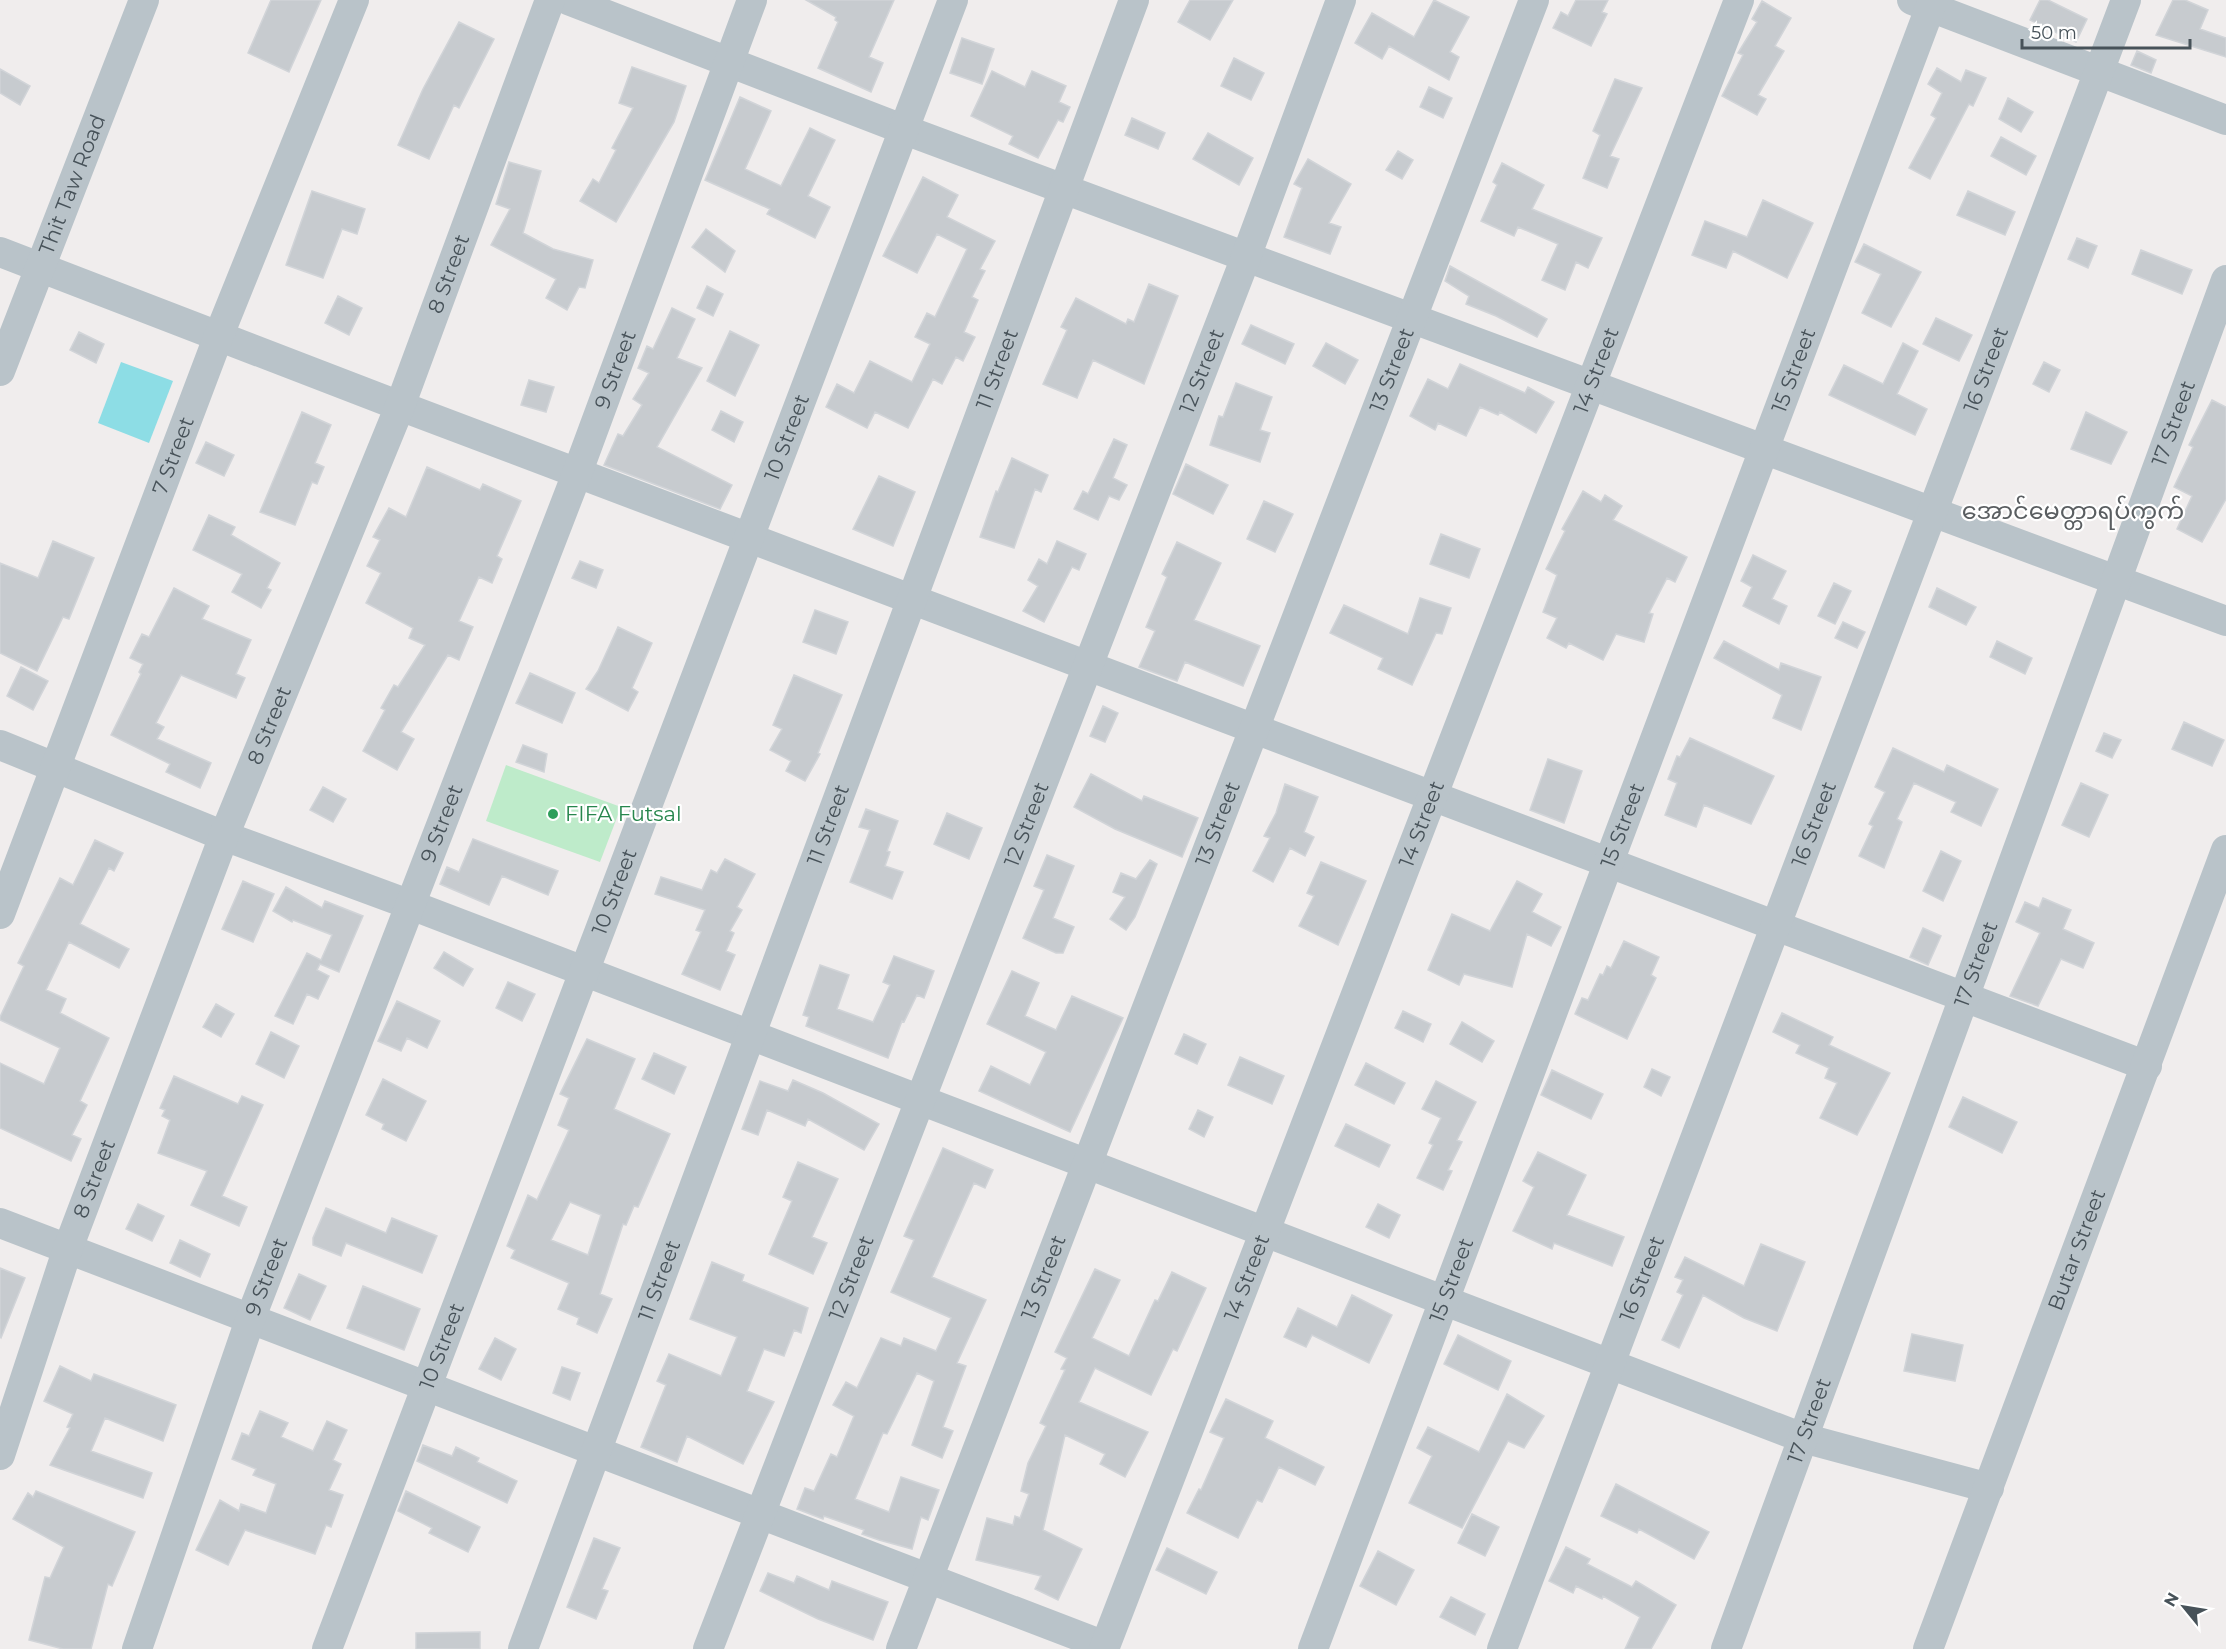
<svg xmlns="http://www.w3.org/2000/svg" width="2226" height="1649" font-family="Montserrat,'Noto Sans Myanmar',sans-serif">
  <rect width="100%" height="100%" fill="#f0eded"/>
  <!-- green -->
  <path fill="#beebca" d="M506,765L621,807L600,862L486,821Z"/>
  <!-- water -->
  <path fill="#8ddde5" d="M121,362L173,381L149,443L98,423Z"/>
  <!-- building -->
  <path fill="#c7cbcf" stroke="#d1d4d8" stroke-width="1.5" fill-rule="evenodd" d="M271,0H321L289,72L248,53Z
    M806,0H894L869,57L883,63L871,92L818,68L838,22L835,20L836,17Z
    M1190,0H1233L1210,40L1178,22Z
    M1434,0L1469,17L1450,52L1459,57L1449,80L1389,46L1382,59L1355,43L1372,13L1414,37Z
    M1576,0H1608L1602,12L1607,14L1591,46L1553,28L1561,12L1568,16Z
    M2040,0H2048L2087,19L2076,42L2030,20Z
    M2173,0H2185L2208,10L2200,29L2226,38V57L2156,35Z
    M1762,1L1791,18L1775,46L1784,51L1758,95L1766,99L1757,115L1722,96L1743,55L1738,53L1757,22L1752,19Z
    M459,22L494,39L459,108L454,105L429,159L398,145L423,89Z
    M962,38L994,49L982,84L950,73Z
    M2137,51L2156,60L2151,73L2131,65Z
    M1234,58L1264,73L1251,100L1221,86Z
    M632,67L686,86L674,122L616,222L580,201L593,179L599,183L616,150L612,148L633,108L619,103Z
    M1937,68L1961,82L1966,70L1986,78L1973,106L1969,104L1930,179L1909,168L1936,118L1931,115L1942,93L1928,84Z
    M0,69L30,86L20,105L0,93Z
    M992,71L1025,87L1032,71L1066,86L1059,102L1070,107L1063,122L1058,120L1038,158L1009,144L1013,136L971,116Z
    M1615,79L1642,88L1610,156L1619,159L1607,188L1583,178L1600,135L1593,131Z
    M1429,87L1452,98L1443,118L1420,107Z
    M740,97L771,111L745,169L781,186L810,128L835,140L808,196L830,207L815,238L767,214L770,209L705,180Z
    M2008,98L2033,112L2021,132L1999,119Z
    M1132,118L1165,133L1158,149L1125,135Z
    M1208,133L1253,158L1239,185L1193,159Z
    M2001,137L2036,156L2026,175L1991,156Z
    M1398,151L1413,160L1402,179L1386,170Z
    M1308,159L1351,184L1329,223L1341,227L1330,254L1284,237L1302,188L1294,184Z
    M509,162L541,171L523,233L553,249L593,260L585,288L579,287L567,310L546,298L556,279L491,245L510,209L496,204Z
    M1502,163L1544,185L1532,209L1602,238L1588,268L1576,262L1565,290L1542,280L1558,244L1518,227L1514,236L1481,221L1497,185L1493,182Z
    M923,177L958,195L947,217L995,241L980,269L985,271L972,297L978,300L964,332L975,337L963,361L956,357L942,384L933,379L908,428L875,412L867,428L826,407L837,384L854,393L870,361L912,382L930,344L915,337L927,313L935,317L967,249L937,234L917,273L883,256Z
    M312,191L365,209L357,234L342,229L323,278L286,265Z
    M1968,191L2015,212L2005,235L1957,215Z
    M1763,200L1813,223L1787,278L1733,251L1726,268L1692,255L1705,221L1747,237Z
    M706,229L735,251L725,272L692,247Z
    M2077,238L2097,246L2088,268L2068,259Z
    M1864,244L1921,272L1891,327L1862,313L1881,274L1855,262Z
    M2141,250L2192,270L2182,294L2132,274Z
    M1450,266L1547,319L1537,337L1496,316L1466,304L1469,296L1445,281Z
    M1149,284L1178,296L1144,384L1093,360L1077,398L1043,384L1067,330L1061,327L1076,298L1126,324L1128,319L1134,322Z
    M707,286L723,294L713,316L697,308Z
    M338,296L362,308L349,335L325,323Z
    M672,308L695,319L677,358L702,368L657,447L732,485L720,509L604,465L618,434L623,436L642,405L633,399L649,373L638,368L647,346L653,349Z
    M1936,318L1972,335L1959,361L1923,344Z
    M1251,325L1294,344L1285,364L1242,344Z
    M730,331L759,345L735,396L707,381Z
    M79,332L104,344L96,363L70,350Z
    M1326,343L1358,360L1345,384L1313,366Z
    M1903,343L1918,351L1897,394L1927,409L1915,435L1829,395L1844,365L1883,384Z
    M2044,362L2060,370L2049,392L2033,384Z
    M1460,364L1525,393L1528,387L1554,402L1536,433L1500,412L1498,415L1480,407L1466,436L1438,423L1435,430L1410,416L1428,379L1448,389Z
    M529,380L554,387L546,412L521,405Z
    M1236,383L1272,397L1260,430L1270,433L1260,462L1210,445L1219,416L1223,417Z
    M2212,400L2226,407V499L2202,542L2177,529L2192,496L2174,487L2193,447L2189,445Z
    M721,411L743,422L734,442L712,430Z
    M302,412L331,425L315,463L324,467L317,484L312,482L295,525L260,512Z
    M2086,412L2127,432L2111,464L2071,449Z
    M1114,439L1127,445L1113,478L1127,485L1119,500L1109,496L1098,520L1074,509L1083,491L1088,494Z
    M206,442L234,455L224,476L196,463Z
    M1012,458L1048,475L1041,492L1035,489L1014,548L980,537L996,491L998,492Z
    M1186,464L1228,485L1213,514L1173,494Z
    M427,467L480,490L483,484L521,501L497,556L502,559L492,583L479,577L459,621L473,627L459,660L448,655L401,732L414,739L397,770L363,751L385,710L381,708L394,685L398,687L425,645L409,638L413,628L366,603L381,573L367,566L380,540L373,537L389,508L406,517Z
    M879,476L915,492L893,546L853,529Z
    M1583,491L1601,502L1605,495L1622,506L1613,520L1687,557L1675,582L1667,578L1649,613L1653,614L1644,642L1616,634L1603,660L1569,643L1566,648L1547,638L1557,618L1543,612L1557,575L1546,569L1565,531L1562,529Z
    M1264,501L1293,514L1275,552L1247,539Z
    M209,515L235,527L231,535L280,563L267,588L271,590L261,608L232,592L242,574L193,550Z
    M1441,534L1480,549L1469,578L1430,564Z
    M53,541L94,558L69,619L63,617L37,671L0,653V563L38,578Z
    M1057,541L1086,554L1079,570L1072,567L1044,622L1023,611L1038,586L1028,580L1039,559L1047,564Z
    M1177,542L1221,563L1194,620L1260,646L1243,686L1185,662L1177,681L1139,667L1155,631L1146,627L1167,577L1162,574Z
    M1753,555L1786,571L1772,599L1787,606L1779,624L1743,606L1752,587L1741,581Z
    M580,561L603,570L596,588L572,578Z
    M1834,583L1851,591L1835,624L1818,616Z
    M174,588L209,606L202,619L251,640L236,674L245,678L236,698L181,675L156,723L164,727L157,739L211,763L200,788L166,772L170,764L111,735L141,674L139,672L143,664L130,658L142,634L149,637Z
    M1937,588L1976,607L1966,625L1929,607Z
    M1420,598L1451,608L1442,634L1436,633L1412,685L1378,669L1383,658L1330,633L1344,605L1408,634Z
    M815,610L848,622L836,654L803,642Z
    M1843,622L1865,632L1857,648L1835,638Z
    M618,627L652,643L632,688L638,692L628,711L586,689L598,671Z
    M1724,641L1779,670L1781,663L1821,677L1801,730L1773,718L1782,695L1714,658Z
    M1997,641L2032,658L2025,674L1990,657Z
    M21,667L48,681L33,710L7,696Z
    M530,673L575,693L562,723L516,703Z
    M794,675L842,695L818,753L820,754L805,781L786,771L791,761L770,750L782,729L773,725Z
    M1103,706L1118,713L1105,742L1090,736Z
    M2184,722L2224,740L2212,766L2172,749Z
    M2104,733L2121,740L2112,758L2096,751Z
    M1690,738L1774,776L1751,824L1704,805L1696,827L1665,815L1677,783L1668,779L1677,756L1680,757Z
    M523,745L547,754L544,772L516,762Z
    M1893,748L1944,772L1947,765L1998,789L1981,826L1951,812L1956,802L1914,783L1897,819L1902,822L1884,868L1859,856L1873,826L1869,824L1885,792L1875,787Z
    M1548,759L1582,771L1564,823L1530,810Z
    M1091,774L1142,801L1144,796L1198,818L1182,857L1115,829L1074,807Z
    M2081,783L2108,795L2089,837L2062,825Z
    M1285,784L1318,797L1304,832L1314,837L1305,856L1290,848L1273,882L1253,871L1270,838L1264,836L1276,813Z
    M323,787L346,799L333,822L310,810Z
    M866,809L898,821L887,851L890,852L885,866L903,872L892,899L850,882L870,830L859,827Z
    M947,813L982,828L969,859L934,844Z
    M473,839L558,871L548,895L502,876L489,905L440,884L447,867L459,872Z
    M95,840L123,853L114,871L109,868L80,924L129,949L119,968L69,942L46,990L66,999L60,1013L109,1038L80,1101L87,1105L72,1135L81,1139L71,1161L0,1128V1063L44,1084L60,1048L0,1020V1017L24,966L18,963L60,878L73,885Z
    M1941,851L1961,861L1943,901L1923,891Z
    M1047,855L1074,866L1053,918L1074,927L1063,953H1056L1023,938L1044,890L1034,886Z
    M725,859L755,874L737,907L742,910L730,931L734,933L726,951L735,955L720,990L682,974L701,932L696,930L705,910L655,894L661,877L702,890L711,870L717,873Z
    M1150,860L1157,864L1135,917L1126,930L1110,919L1125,897L1113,892L1121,873L1136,879Z
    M1321,862L1366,881L1338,945L1299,926L1314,896L1307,893Z
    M243,881L274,894L253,942L222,929Z
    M1517,881L1542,894L1532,912L1561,927L1551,946L1527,934L1512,987L1464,974L1459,985L1428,970L1452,914L1490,931Z
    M286,887L322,908L325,901L363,916L339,972L320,964L317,970L329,976L318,999L307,994L293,1024L275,1016L307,953L321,960L332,935L293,920L292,922L273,911Z
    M2043,898L2071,910L2063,929L2094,943L2083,968L2061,959L2038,1006L2010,996L2040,933L2016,922L2025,902L2039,908Z
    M1923,928L1941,936L1928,965L1910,957Z
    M1624,941L1659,957L1651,975L1656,978L1627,1039L1575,1014L1582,998L1588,1000L1600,974L1603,975L1607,966L1611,968Z
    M444,952L473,969L463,986L434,968Z
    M894,956L934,971L924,998L917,995L904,1022L902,1021L888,1058L806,1026L809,1017L803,1015L820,965L849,975L837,1009L873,1022L890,985L883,982Z
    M1012,971L1039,983L1025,1016L1056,1030L1072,996L1123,1018L1070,1132L979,1091L991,1066L1030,1085L1046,1052L987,1024Z
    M508,982L535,994L522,1021L496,1008Z
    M397,1001L440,1021L427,1048L407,1038L401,1051L378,1041Z
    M216,1004L234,1014L221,1037L203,1027Z
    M1403,1011L1431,1024L1423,1042L1395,1028Z
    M1782,1013L1833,1037L1829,1045L1890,1073L1857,1135L1820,1118L1837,1083L1825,1078L1829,1068L1796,1053L1800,1045L1773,1032Z
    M1462,1022L1494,1041L1482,1062L1450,1044Z
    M271,1032L299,1046L284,1078L256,1064Z
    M1184,1034L1206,1044L1197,1064L1175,1054Z
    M587,1039L635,1059L614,1109L670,1134L638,1207L634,1206L626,1225L623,1224L600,1294L612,1299L597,1333L577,1324L579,1318L558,1309L569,1283L511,1258L515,1250L507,1246L528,1195L537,1200L569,1130L558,1125L569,1098L560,1094ZM570,1202L601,1215L588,1255L551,1240Z
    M654,1053L686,1067L674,1094L642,1079Z
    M1240,1057L1284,1076L1272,1104L1228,1085Z
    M1366,1063L1405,1083L1394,1104L1355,1085Z
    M1652,1069L1670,1077L1661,1096L1644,1087Z
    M1552,1070L1603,1094L1591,1119L1541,1095Z
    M174,1076L238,1104L242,1096L263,1105L222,1196L247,1207L239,1226L191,1205L207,1171L158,1153L170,1120L162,1116L165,1110L160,1108Z
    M383,1079L426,1101L406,1141L382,1129L384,1124L366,1115Z
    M793,1080L823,1093L879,1124L864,1150L808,1119L805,1126L767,1110L758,1135L742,1129L760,1081L788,1091Z
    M1436,1081L1476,1102L1457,1140L1462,1142L1448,1170L1452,1171L1443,1190L1417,1178L1433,1145L1429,1143L1441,1118L1422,1109Z
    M1963,1097L2017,1122L2002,1153L1949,1127Z
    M1198,1110L1213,1117L1204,1137L1189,1129Z
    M1346,1124L1390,1145L1379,1167L1335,1146Z
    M943,1148L993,1170L985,1188L974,1183L932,1277L986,1300L957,1363L966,1366L943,1427L953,1431L942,1458L912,1445L934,1381L917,1373L887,1434L883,1433L855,1499L889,1512L901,1477L939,1490L928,1520L921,1517L912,1549L879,1540L862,1534L864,1530L824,1516L823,1519L797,1509L805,1488L814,1491L831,1454L837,1457L854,1416L833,1405L846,1382L857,1388L881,1338L901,1346L904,1338L936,1351L951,1318L891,1292L914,1240L904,1236Z
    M1538,1152L1586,1175L1567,1215L1624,1237L1612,1266L1554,1243L1552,1249L1513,1231L1534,1187L1523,1181Z
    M798,1162L838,1179L812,1237L827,1243L813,1274L769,1254L792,1201L783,1197Z
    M138,1204L164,1216L152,1241L126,1229Z
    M1378,1204L1400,1215L1389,1238L1366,1227Z
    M326,1208L386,1233L392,1218L437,1236L422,1273L346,1243L341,1256L313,1245V1238Z
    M180,1240L210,1254L200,1277L170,1263Z
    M1761,1244L1805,1262L1777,1331L1744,1318L1703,1295L1679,1348L1662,1340L1683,1295L1677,1292L1683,1280L1675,1277L1685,1257L1744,1286Z
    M712,1262L744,1275L742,1281L808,1308L801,1333L794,1330L784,1356L764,1349L747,1391L774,1402L743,1464L687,1436L677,1462L641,1447L666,1385L657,1381L669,1354L721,1376L737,1337L690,1319Z
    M0,1268L25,1278L1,1338L0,1337Z
    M1095,1269L1120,1280L1092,1338L1129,1356L1155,1300L1158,1301L1172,1272L1206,1288L1177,1351L1173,1349L1151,1395L1095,1368L1079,1402L1148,1432L1125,1477L1100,1464L1105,1454L1065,1435L1043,1530L1082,1549L1058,1600L1035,1589L1041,1576L976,1560L987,1518L1013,1525L1015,1516L1020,1518L1029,1494L1021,1491L1028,1463L1046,1426L1040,1423L1065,1370L1061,1369L1067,1358L1055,1352Z
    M299,1274L326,1286L310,1320L284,1308Z
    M363,1286L420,1309L404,1350L347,1328Z
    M1352,1295L1392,1315L1369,1363L1312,1335L1306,1347L1284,1337L1298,1308L1337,1327Z
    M1912,1334L1963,1345L1955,1381L1904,1371Z
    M1458,1335L1511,1361L1498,1390L1444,1364Z
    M495,1338L516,1349L501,1380L479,1369Z
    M60,1366L91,1381L94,1374L176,1405L163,1441L105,1418L91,1451L152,1473L143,1498L50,1465L70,1428L67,1427L73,1414L44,1401Z
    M562,1367L580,1373L570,1400L553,1393Z
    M1507,1394L1544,1416L1524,1448L1508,1441L1462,1528L1409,1503L1432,1456L1417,1448L1428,1427L1479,1452Z
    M1226,1399L1273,1421L1265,1438L1324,1467L1315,1485L1279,1467L1262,1502L1257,1500L1238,1538L1187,1513L1199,1489L1201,1490L1224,1438L1210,1432Z
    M260,1411L288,1423L281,1437L313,1451L327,1421L347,1430L333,1460L341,1464L329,1490L343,1495L331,1527L326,1525L315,1554L245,1530L228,1565L196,1550L220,1500L239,1511L241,1504L266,1513L276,1484L253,1475L256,1469L232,1459L242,1433L249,1436Z
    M423,1445L452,1456L456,1447L479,1458L477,1462L517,1481L507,1503L417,1461Z
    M1616,1484L1709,1532L1694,1559L1639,1529L1637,1533L1601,1516Z
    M36,1491L135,1532L112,1586L108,1584L91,1649H63L29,1640L45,1577L50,1578L64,1547L13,1519L28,1493L33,1497Z
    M406,1491L480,1527L468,1552L429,1533L432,1528L398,1511Z
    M1472,1514L1499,1527L1485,1556L1458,1543Z
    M594,1538L620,1548L602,1589L608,1591L596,1619L567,1607Z
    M1566,1547L1590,1559L1587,1564L1632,1587L1636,1581L1676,1605L1651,1649H1625L1640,1617L1603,1596L1602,1599L1576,1586L1573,1593L1549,1581Z
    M1167,1548L1217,1572L1206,1594L1156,1570Z
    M1378,1551L1414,1570L1396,1605L1360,1586Z
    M768,1573L794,1583L797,1576L829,1590L832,1581L888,1602L873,1640L818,1619L760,1591Z
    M1451,1597L1485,1614L1475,1635L1440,1617Z
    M480,1632V1649H416V1633Z"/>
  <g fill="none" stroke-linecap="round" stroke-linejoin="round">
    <!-- minor -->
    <g stroke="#b9c3c9" stroke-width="30">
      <path d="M568,0L905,130L2226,621"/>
      <path d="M1912,0L2226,120"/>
      <path d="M0,252L400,406L2147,1066"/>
      <path id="s1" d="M0,371L144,0"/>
      <path d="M0,745L224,836L411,905L1803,1438L1989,1488"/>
      <path id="s2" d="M0,914L219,335L354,0"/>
      <path d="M0,1223L1105,1646"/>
      <path id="s3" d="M0,1455L67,1251L224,836L400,406L550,0"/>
      <path id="s4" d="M137,1649L251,1317L578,471L752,0"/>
      <path id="s5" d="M327,1649L953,0"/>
      <path id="s6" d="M523,1649L1134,0"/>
      <path id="s7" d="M708,1649L1246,257L1341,0"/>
      <path id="s8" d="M901,1649L1534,0"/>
      <path id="s9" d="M1104,1649L1739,0"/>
      <path id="s10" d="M1313,1649L1933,0"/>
      <path id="s11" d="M1502,1649L2126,0"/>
      <path id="s12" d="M1726,1649L2226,280"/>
      <path id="s13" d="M1928,1649L2226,850"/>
    </g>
  </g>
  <!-- markers -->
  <circle fill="#2e9e5b" stroke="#fff" stroke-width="2" cx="553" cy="814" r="6"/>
  <g text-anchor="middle" stroke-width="4.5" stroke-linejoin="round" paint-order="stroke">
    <!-- street labels -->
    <g font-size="21" fill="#475259" stroke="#fff">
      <text dy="7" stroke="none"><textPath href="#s1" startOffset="200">Thit Taw Road</textPath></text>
      <text dy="7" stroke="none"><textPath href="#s3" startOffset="1264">8 Street</textPath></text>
      <text dy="7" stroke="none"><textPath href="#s6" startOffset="1365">11 Street</textPath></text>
      <text dy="7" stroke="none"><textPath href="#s4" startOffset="1366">9 Street</textPath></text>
      <text dy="7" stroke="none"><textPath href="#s10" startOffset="1366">15 Street</textPath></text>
      <text dy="7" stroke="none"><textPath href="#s11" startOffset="1368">16 Street</textPath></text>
      <text dy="7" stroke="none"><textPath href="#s8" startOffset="1370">13 Street</textPath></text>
      <text dy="7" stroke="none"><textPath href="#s9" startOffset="1370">14 Street</textPath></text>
      <text dy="7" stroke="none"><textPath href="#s7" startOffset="1370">12 Street</textPath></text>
      <text dy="7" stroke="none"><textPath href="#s12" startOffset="1305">17 Street</textPath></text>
      <text dy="7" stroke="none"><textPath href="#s5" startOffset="1296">10 Street</textPath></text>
      <text dy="7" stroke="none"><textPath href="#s2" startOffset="490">7 Street</textPath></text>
      <text dy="7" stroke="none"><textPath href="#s3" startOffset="778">8 Street</textPath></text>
      <text dy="7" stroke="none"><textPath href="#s4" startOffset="880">9 Street</textPath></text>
      <text dy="7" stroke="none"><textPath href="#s9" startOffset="884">14 Street</textPath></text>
      <text dy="7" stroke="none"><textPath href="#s6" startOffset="879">11 Street</textPath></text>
      <text dy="7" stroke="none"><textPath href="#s7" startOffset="884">12 Street</textPath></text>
      <text dy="7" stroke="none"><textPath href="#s8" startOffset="884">13 Street</textPath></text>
      <text dy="7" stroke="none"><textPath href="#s10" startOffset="880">15 Street</textPath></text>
      <text dy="7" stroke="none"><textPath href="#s11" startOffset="882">16 Street</textPath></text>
      <text dy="7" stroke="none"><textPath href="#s5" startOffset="810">10 Street</textPath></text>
      <text dy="7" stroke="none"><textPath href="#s12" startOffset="729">17 Street</textPath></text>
      <text dy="7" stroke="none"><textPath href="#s3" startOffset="292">8 Street</textPath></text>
      <text dy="7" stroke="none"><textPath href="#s13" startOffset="426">Butar Street</textPath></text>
      <text dy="7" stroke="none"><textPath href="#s4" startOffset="394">9 Street</textPath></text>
      <text dy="7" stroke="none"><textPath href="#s8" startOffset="398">13 Street</textPath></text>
      <text dy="7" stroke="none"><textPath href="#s9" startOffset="398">14 Street</textPath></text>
      <text dy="7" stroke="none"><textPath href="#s7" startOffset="398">12 Street</textPath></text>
      <text dy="7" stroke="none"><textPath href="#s10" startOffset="394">15 Street</textPath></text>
      <text dy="7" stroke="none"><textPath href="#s11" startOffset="396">16 Street</textPath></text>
      <text dy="7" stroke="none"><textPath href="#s6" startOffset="393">11 Street</textPath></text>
      <text dy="7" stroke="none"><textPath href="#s5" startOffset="324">10 Street</textPath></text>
      <text dy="7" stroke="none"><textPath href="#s12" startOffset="243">17 Street</textPath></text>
    </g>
    <!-- leisure labels -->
    <g font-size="21" fill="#27864d" stroke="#fff" text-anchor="start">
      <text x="565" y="821">FIFA Futsal</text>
    </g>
    <!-- quarter labels -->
    <g font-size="24" fill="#5a5e61" stroke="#fff">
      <text x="2073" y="519">အောင်မေတ္တာရပ်ကွက်</text>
    </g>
  </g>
  <!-- north arrow -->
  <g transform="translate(2184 1607) rotate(300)" stroke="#ffffff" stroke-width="4.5" paint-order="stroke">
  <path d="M0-4.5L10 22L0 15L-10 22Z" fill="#475259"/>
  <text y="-9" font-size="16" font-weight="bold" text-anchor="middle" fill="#475259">N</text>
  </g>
  <!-- scale -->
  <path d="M2022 39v9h168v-9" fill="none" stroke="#475259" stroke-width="3"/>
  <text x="2031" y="39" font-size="18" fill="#475259" stroke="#ffffff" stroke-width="4.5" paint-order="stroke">50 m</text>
</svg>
